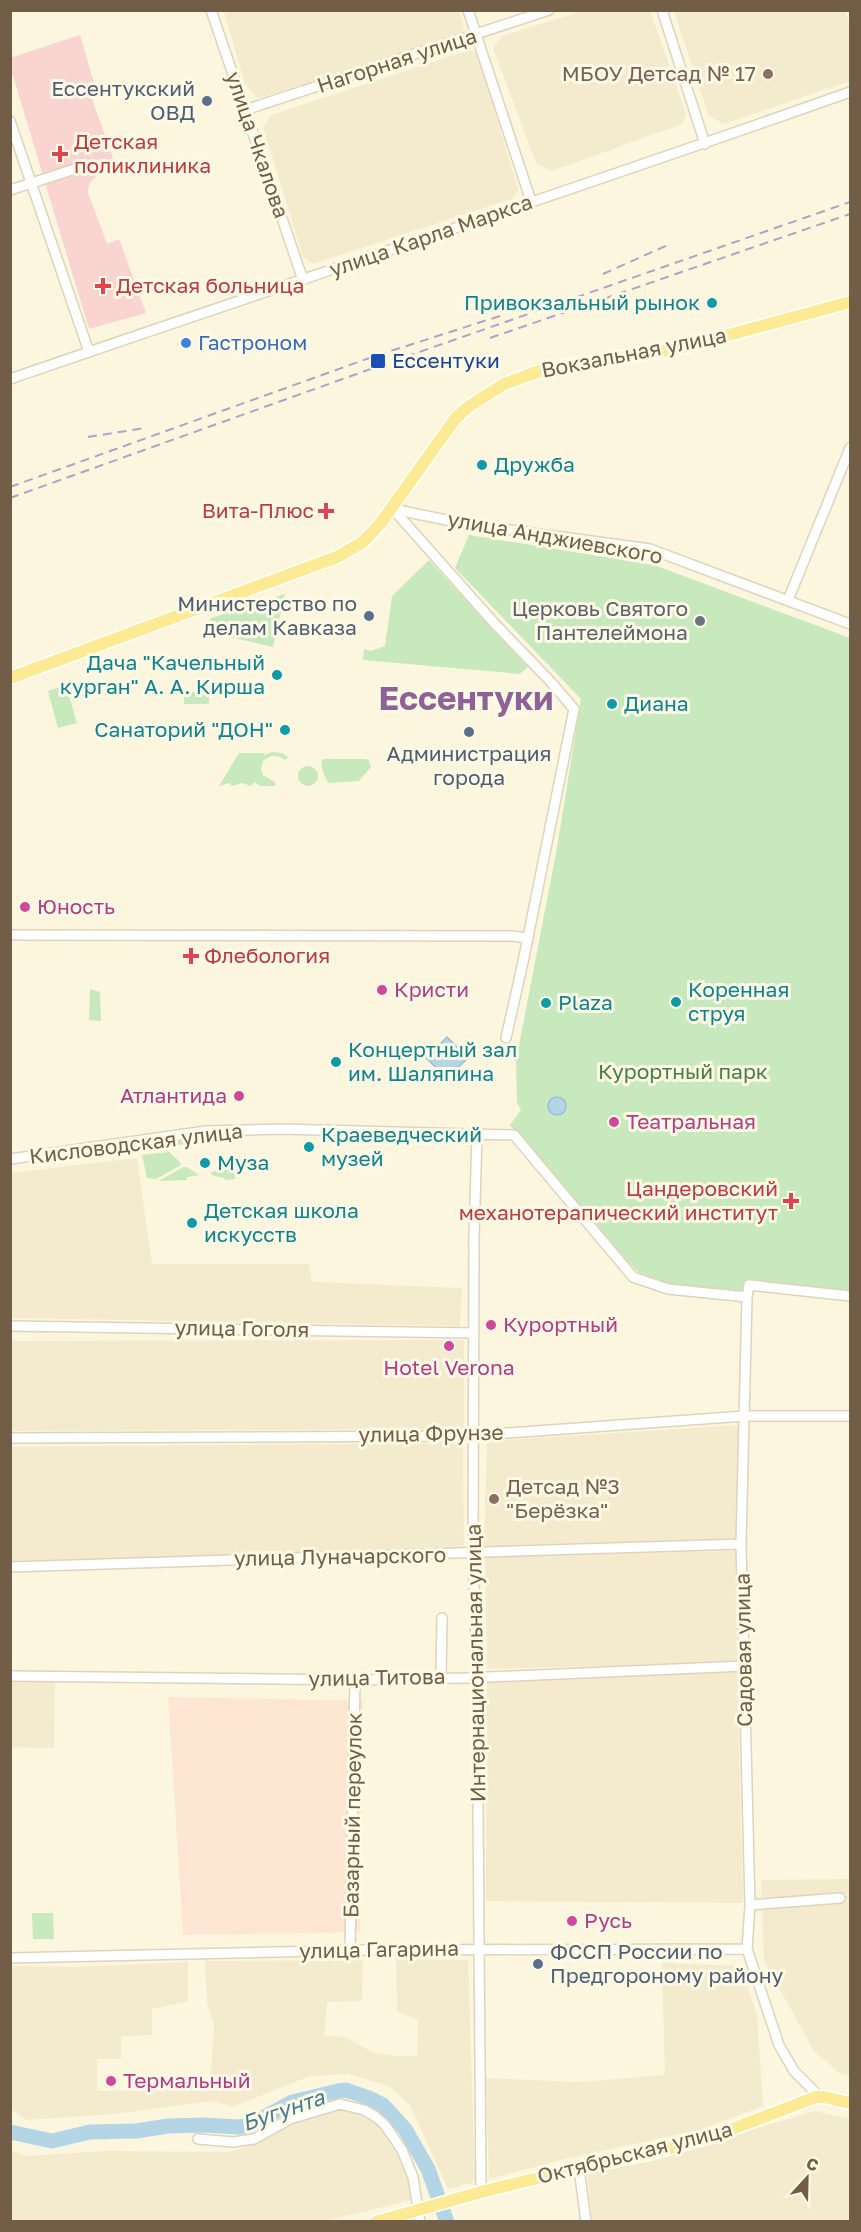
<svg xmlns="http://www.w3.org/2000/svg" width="861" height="2232" font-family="'Golos Text',sans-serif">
  <rect width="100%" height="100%" fill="#fcf6de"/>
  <!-- residential -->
  <path fill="#f4eacd" d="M224,11H459L464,27L459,38L258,98L245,84Z
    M583,11H650L686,114L682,124L552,171L536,163L493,48L502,36Z
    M674,11H845L850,24V81L724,124L709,116Z
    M470,50L478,55L518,189L514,198L313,264L303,257L263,127L271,115Z
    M137,1158L152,1264H309L312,1282L462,1288L460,1326L11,1318V1173Z
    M464,1340V1429L11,1431V1341Z
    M739,1425L737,1538L484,1547L487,1441Z
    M463,1443L464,1546L11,1563L10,1447Z
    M736,1551L737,1662L487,1669L485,1556Z
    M737,1671L743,1903L486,1901L487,1681Z
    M11,1682H55L54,1748L11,1747Z
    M850,1879V2076L839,2073L814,2051L764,1961L761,1880Z
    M396,1959L468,1960L475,2182L448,2189L410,2105L389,2086L348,2074L310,2076L232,2107L212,2101L114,2114L27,2120L11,2109V1966L79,1967L188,1962V2001L152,2009V2035L121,2036V2059H97V2091L182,2090L210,2085L214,2024L207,2004L205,1961L363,1960L362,2001L327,2002L324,2036L345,2037L372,2052L395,2056H417L418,2020L397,2011Z
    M662,1963L741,1966L757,2016L763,2106L699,2130L564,2159L489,2179L486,2078L581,2082L665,2075Z
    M340,2108L362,2115L382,2127L397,2150L410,2176L412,2200L324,2221H11L10,2150L26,2156L107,2151L228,2152L244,2148L296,2122Z
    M814,2111L850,2119V2221H592L587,2173L696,2147Z"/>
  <!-- commercial -->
  <path fill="#fde7d2" d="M168,1697L363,1701L360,1932L183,1935Z"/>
  <!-- medical -->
  <path fill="#fad4d1" d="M80,35L95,86L91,96L114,161L103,168L89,184L88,192L107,244L119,239L146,313L89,329L11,69L10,58Z"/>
  <!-- green -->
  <path fill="#c7e9bd" d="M469,535L654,565L850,638V1299L671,1285L638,1272L595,1227L510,1125L521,1110L517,1102L516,1061L557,848L581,699L455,568Z
    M429,560L528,667L520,674L363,660L364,649L371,651L385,646L392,596Z
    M285,594L273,647L208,632L211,618Z
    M66,685L77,723L58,728L48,691Z
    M184,692H209V704H184Z
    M272,752L282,753L288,757L285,760C278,754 270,755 263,761L261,769L263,775L275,782V786H260L255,782L251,786L242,783L232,786L229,783L219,786L239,753H263L264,755Z
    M324,759H366L369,761L371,767L359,781L329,783C325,779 320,765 322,760Z
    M298 776a10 10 0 1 1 20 0a10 10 0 1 1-20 0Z
    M90,989L100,992L101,1021L89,1020Z
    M233,1135V1140L143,1148L142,1144L207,1136Z
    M169,1152L180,1162L181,1165L156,1179L147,1178L142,1155Z
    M234,1155L235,1179L225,1180V1178L211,1175L212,1172L227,1167V1162Z
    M183,1167H187L199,1175L187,1177V1180L159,1181Z
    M32,1913H53L54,1939H33Z"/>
  <!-- water -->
  <path fill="#b3d5e5" stroke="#99c2d7" stroke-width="1.5" d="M447,1037L468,1058L447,1078L426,1058Z
    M548 1106a9 9 0 1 1 18 0a9 9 0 1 1-18 0Z"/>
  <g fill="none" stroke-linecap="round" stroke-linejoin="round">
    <!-- river -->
    <path stroke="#b3d5e5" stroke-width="15" d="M10,2132L52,2141L90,2132L136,2131L168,2126L204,2125L238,2127L248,2126L292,2102L338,2091L346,2090L369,2098L383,2105L405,2129L428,2169L447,2222"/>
    <!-- minor casing -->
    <g stroke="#e0d3bb" stroke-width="12">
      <path id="minor" d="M211,10L303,280
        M468,10L531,201
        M662,10L705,144
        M245,110L549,10
        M10,121L89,352
        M10,190L75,169
        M10,379C290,282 572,191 850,92
        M392,508L495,624L550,681L574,709L523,962L506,1038
        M393,509L461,523L650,549L850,624
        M788,600L850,448
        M10,935L512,936L527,938
        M477,1134L474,1238L473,1553L477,1677L481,2192
        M10,1159L206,1131L280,1129L514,1135L633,1277L668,1289L747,1297
        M10,1326L474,1333
        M10,1438L465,1436L745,1416H850
        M10,1567C254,1558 498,1553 741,1544
        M10,1676L355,1680L466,1678L744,1666
        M441,1677L442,1618
        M750,1905L840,1898
        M350,1950L355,1680
        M10,1958L365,1950L747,1949
        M820,2097L794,2071L779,2045L747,1949L750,1905L741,1544L747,1297L749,1285L850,1296
        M198,2139L233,2142L254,2139L290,2119L340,2104L364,2110L376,2117L385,2125L402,2150L413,2177L420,2222
        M579,2168L586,2222"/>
    </g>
    <!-- major casing -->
    <g stroke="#fff" stroke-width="15">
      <path id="major" d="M10,678L337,557L363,542L380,524L455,419L468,407L504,384L545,369L677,349L850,302
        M376,2222L481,2192L579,2168L652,2153L714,2136L816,2097H824L850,2103"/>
    </g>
    <!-- minor -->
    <use href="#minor" stroke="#fff" stroke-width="9"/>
    <!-- major -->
    <use href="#major" stroke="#fdea95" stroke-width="12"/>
    <!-- rail -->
    <path stroke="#ba9ec4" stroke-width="2" stroke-dasharray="9 6" stroke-linecap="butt" d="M603,274L670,244
      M490,338L850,214
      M88,437L145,428
      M10,487L375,356L503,315
      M10,498L379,366L850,202"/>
  </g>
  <!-- markers -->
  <g fill="#8d6e63" stroke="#fffae5" stroke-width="2">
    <circle cx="768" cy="74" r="6"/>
    <circle cx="494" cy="1499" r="6"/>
  </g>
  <g fill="#5c6f8a" stroke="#fffae5" stroke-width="2">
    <circle cx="207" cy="101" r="6"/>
    <circle cx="369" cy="616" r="6"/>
    <circle cx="469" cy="732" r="6"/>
    <circle cx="538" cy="1964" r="6"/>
  </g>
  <g fill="#e0444e" stroke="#fffae5" stroke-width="2">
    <path d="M57 145h6v6h6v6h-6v6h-6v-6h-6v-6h6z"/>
    <path d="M100 277h6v6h6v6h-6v6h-6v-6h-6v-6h6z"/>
    <path d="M323 502h6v6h6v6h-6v6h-6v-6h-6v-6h6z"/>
    <path d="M188 947h6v6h6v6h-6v6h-6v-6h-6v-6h6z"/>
    <path d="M788 1192h6v6h6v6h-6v6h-6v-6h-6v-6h6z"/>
  </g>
  <g fill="#0f9aa8" stroke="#fffae5" stroke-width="2">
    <circle cx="712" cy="303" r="6"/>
    <circle cx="482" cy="465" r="6"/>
    <circle cx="277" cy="675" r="6"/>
    <circle cx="612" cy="704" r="6"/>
    <circle cx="285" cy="730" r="6"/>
    <circle cx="676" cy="1002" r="6"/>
    <circle cx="546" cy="1003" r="6"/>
    <circle cx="336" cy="1062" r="6"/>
    <circle cx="309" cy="1147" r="6"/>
    <circle cx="205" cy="1163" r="6"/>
    <circle cx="192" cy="1223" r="6"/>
  </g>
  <circle fill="#3f7fe0" stroke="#fffae5" stroke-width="2" cx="186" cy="343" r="6"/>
  <rect fill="#1a4fb4" stroke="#fffae5" stroke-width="2" x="370" y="353" width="16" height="16" rx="3"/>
  <circle fill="#6b7280" stroke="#fffae5" stroke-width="2" cx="700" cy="621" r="6"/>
  <g fill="#d1479c" stroke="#fffae5" stroke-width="2">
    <circle cx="25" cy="907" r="6"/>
    <circle cx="382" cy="990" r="6"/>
    <circle cx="239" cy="1096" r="6"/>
    <circle cx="614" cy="1122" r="6"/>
    <circle cx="491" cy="1325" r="6"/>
    <circle cx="449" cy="1346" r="6"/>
    <circle cx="572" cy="1921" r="6"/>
    <circle cx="111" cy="2081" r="6"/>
  </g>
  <g text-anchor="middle" stroke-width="6" stroke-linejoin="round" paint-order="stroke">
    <!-- street labels -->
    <g font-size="21" fill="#725e46" stroke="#fffae5">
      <text transform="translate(397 61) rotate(-18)" y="7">Нагорная улица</text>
      <text transform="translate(257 145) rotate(71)" y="7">улица Чкалова</text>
      <text transform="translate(431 236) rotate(-19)" y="7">улица Карла Маркса</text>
      <text transform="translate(634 353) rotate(-11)" y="7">Вокзальная улица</text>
      <text transform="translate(555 538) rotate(10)" y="7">улица Анджиевского</text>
      <text transform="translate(136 1144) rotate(-7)" y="7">Кисловодская улица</text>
      <text transform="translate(242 1329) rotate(1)" y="7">улица Гоголя</text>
      <text transform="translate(431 1434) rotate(-1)" y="7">улица Фрунзе</text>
      <text transform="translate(340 1557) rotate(-1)" y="7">улица Луначарского</text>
      <text transform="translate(744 1650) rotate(-91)" y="7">Садовая улица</text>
      <text transform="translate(476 1663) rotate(-91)" y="7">Интернациональная улица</text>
      <text transform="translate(377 1678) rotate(-1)" y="7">улица Титова</text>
      <text transform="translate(353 1815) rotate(-89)" y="7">Базарный переулок</text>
      <text transform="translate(379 1950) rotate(-1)" y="7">улица Гагарина</text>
      <text transform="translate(635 2153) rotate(-14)" y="7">Октябрьская улица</text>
    </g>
    <!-- education labels -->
    <g font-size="21" fill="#785e54" stroke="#fffae5" text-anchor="end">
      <text x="756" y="81">МБОУ Детсад № 17</text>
      <text x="506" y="1494" text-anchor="start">Детсад №3<tspan x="506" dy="24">"Берёзка"</tspan></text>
    </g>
    <!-- service labels -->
    <g font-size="21" fill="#4e5e75" stroke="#fffae5" text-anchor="end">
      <text x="195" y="96">Ессентукский<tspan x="195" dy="24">ОВД</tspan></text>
      <text x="357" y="611">Министерство по<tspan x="357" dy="24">делам Кавказа</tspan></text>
      <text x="469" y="761" text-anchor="middle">Администрация<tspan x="469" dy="24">города</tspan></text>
      <text x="550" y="1959" text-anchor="start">ФССП России по<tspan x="550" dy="24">Предгороному району</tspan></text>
    </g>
    <!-- health labels -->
    <g font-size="21" fill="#be3a42" stroke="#fffae5" text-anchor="start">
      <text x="74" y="149">Детская<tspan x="74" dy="24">поликлиника</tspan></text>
      <text x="116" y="293">Детская больница</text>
      <text x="314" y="518" text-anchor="end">Вита-Плюс</text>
      <text x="204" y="963">Флебология</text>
      <text x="778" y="1196" text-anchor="end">Цандеровский<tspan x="778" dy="24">механотерапический институт</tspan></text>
    </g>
    <!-- culture labels -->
    <g font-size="21" fill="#0d838f" stroke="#fffae5" text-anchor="start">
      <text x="700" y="310" text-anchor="end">Привокзальный рынок</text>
      <text x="494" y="472">Дружба</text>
      <text x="265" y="670" text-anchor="end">Дача "Качельный<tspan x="265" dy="24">курган" А. А. Кирша</tspan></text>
      <text x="624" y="711">Диана</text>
      <text x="273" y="737" text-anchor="end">Санаторий "ДОН"</text>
      <text x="688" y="997">Коренная<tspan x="688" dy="24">струя</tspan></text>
      <text x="558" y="1010">Plaza</text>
      <text x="348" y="1057">Концертный зал<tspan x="348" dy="24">им. Шаляпина</tspan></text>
      <text x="321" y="1142">Краеведческий<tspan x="321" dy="24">музей</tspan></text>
      <text x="217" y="1170">Муза</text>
      <text x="204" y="1218">Детская школа<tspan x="204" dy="24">искусств</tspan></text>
    </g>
    <!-- shop labels -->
    <g font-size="21" fill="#366cbe" stroke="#fffae5" text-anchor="start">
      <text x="198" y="350">Гастроном</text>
    </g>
    <!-- transit labels -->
    <g font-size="21" fill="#164399" stroke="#fffae5" text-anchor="start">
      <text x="392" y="368">Ессентуки</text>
    </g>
    <!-- worship labels -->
    <g font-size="21" fill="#5b616d" stroke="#fffae5" text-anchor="end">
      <text x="688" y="616">Церковь Святого<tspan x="688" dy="24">Пантелеймона</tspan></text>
    </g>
    <!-- hotel labels -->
    <g font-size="21" fill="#b23c85" stroke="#fffae5" text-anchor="start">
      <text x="37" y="914">Юность</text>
      <text x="394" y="997">Кристи</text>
      <text x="227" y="1103" text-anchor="end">Атлантида</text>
      <text x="626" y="1129">Театральная</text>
      <text x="503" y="1332">Курортный</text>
      <text x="449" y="1375" text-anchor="middle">Hotel Verona</text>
      <text x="584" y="1928">Русь</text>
      <text x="123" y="2088">Термальный</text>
    </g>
    <!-- park labels -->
    <g font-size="21" fill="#477e41" stroke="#fffae5">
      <text x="683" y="1079">Курортный парк</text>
    </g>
    <!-- water labels -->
    <g font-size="22" font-style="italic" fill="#457994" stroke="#fffae5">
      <text transform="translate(283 2110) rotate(-19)" y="8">Бугунта</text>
    </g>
    <!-- town labels -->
    <g font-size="33" font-weight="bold" fill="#8e6296" stroke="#fffae5">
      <text x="466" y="710">Ессентуки</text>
    </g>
  </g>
  <!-- border -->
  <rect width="861" height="2232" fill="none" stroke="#725e46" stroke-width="24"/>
  <!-- north arrow -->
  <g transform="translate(807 2178) rotate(22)" stroke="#fffae5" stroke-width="4.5" paint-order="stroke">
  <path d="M0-4.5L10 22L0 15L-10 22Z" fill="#725e46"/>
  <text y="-9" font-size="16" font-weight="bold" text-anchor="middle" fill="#725e46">С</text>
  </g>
</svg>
